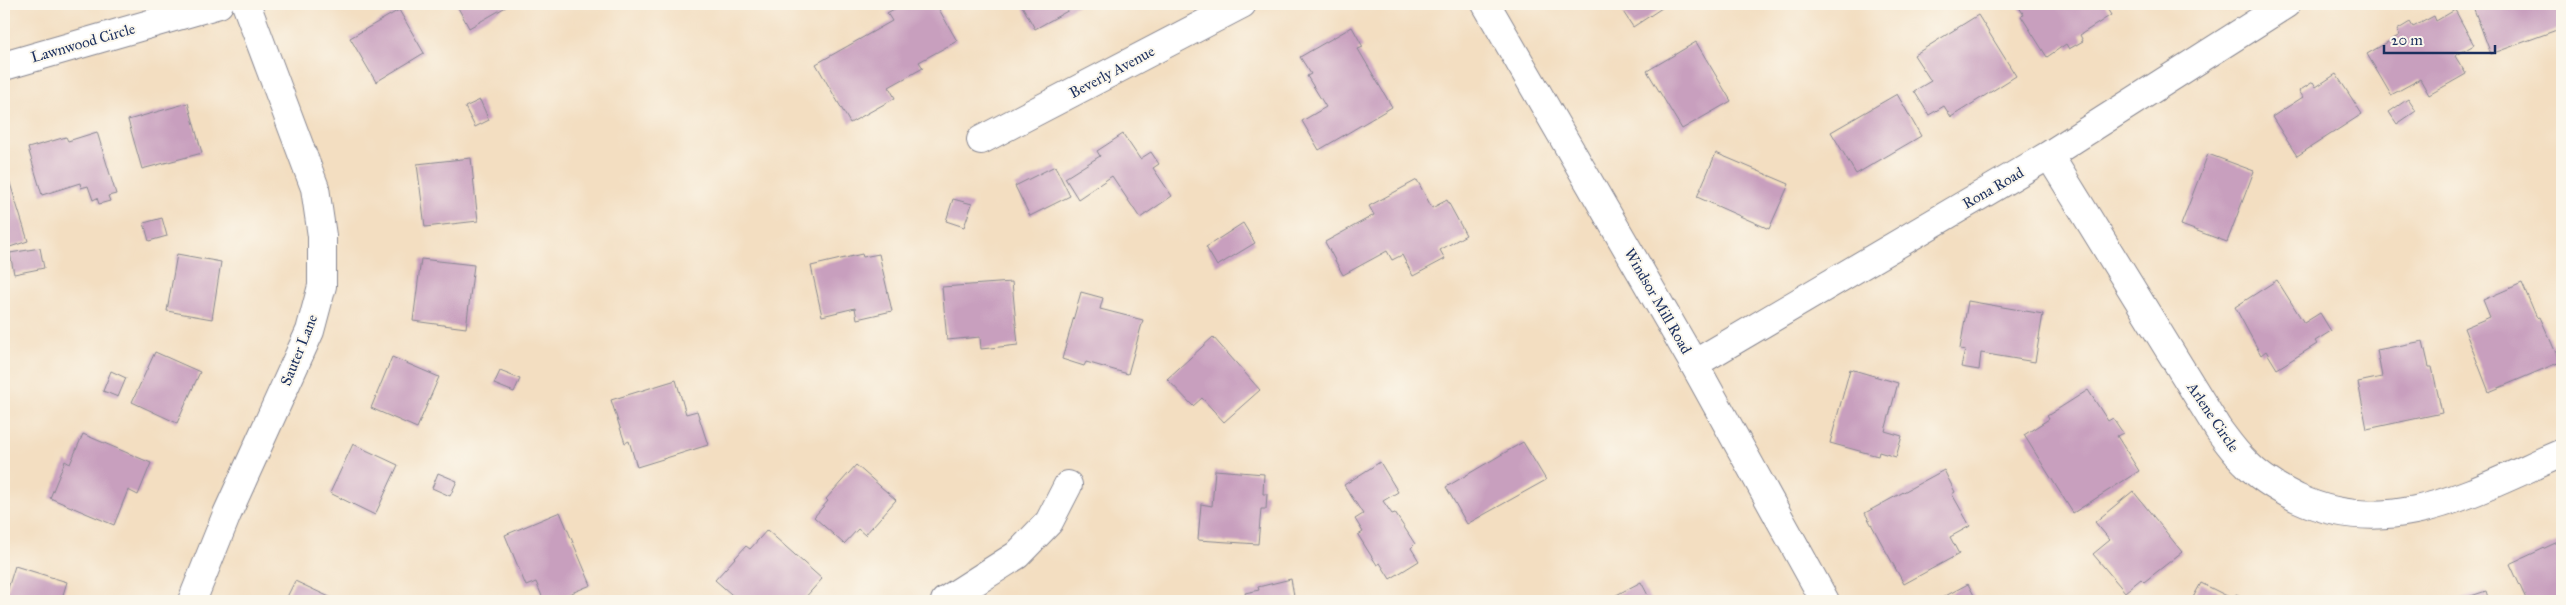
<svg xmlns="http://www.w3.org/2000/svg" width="2566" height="605" font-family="'IM FELL Great Primer',serif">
  <rect width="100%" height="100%" fill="#fbf7ec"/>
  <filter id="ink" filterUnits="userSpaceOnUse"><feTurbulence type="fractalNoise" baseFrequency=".02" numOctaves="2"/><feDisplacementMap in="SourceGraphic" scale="10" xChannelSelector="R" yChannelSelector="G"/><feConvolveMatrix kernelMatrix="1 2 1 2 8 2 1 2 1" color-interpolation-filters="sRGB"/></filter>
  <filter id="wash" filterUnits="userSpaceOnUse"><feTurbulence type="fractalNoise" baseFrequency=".0096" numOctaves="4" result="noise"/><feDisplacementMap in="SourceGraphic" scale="20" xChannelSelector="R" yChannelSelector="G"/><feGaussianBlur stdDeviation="1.12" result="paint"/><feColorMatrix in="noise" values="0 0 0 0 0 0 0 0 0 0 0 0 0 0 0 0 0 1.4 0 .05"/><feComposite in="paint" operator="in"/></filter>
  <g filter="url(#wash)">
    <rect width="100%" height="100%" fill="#f3dec1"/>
    <g id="blocks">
      <!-- building -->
      <path fill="#c89fbe" d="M456,4H511L469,28Z
        M903,4H936L957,41L919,62L923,68L889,87L895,98L850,123L816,64L892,21L887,13Z
        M1021,4H1080L1035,29Z
        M1618,4H1668L1633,27Z
        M2017,4H2104L2111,15L2080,35L2083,41L2069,49L2066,44L2047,57L2021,16L2024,15Z
        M2472,4H2559L2562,12V28L2491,54Z
        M399,10L424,53L376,82L350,38Z
        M2455,10L2474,45L2455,56L2466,74L2429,95L2420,79L2391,95L2367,54L2400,35L2397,30L2410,22L2413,27L2434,16L2436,21Z
        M1978,15L2016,76L1951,117L1944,106L1929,115L1914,91L1931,81L1914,55Z
        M1352,27L1363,47L1358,49L1392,107L1319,150L1302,121L1326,107L1307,76L1311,74L1300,57Z
        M1696,42L1731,101L1682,129L1647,71Z
        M2336,74L2362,114L2297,156L2272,117L2303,97L2299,91L2313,82L2316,87Z
        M1897,94L1921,136L1856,174L1831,132Z
        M2408,99L2416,111L2397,124L2389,112Z
        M480,100L489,120L475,127L465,107Z
        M188,103L202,153L142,169L128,120Z
        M97,132L116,194L108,196L110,201L99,204L97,198L93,200L88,186L81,188L80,183L42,195L28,148L66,137L68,141Z
        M1123,134L1140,159L1151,152L1159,164L1153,168L1172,196L1140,218L1112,176L1078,199L1065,178L1100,156L1097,151Z
        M1716,153L1789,184L1769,229L1697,197Z
        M2208,154L2254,171L2227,242L2181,225Z
        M471,158L478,221L425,227L417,164Z
        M4,164L28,241L4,249Z
        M1055,166L1070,196L1030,216L1015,186Z
        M1417,180L1432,208L1447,200L1466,235L1440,250L1445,259L1413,276L1402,255L1392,260L1387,251L1343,275L1325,242L1374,215L1369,206Z
        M953,199L972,204L964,227L946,221Z
        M162,218L167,236L149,241L144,223Z
        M1243,223L1255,243L1217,266L1206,247Z
        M40,248L44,268L14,274L10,253Z
        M177,254L221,262L212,319L167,311Z
        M862,254L863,257L879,254L892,311L857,319L855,308L822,316L811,266Z
        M421,259L474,265L466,328L413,321Z
        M2277,280L2304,323L2320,313L2331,331L2315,341L2317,344L2277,369L2266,351L2261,355L2235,307Z
        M1012,282L1018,345L981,349L980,337L947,340L942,287Z
        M2522,283L2537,318L2540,317L2560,362L2489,392L2464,328L2490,317L2483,300Z
        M1081,292L1103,298L1100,309L1143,320L1128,374L1086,362L1084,366L1062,359Z
        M1968,301L2043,314L2035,362L1981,353L1979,370L1961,367L1965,350L1960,349Z
        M1213,337L1260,390L1224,422L1202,398L1193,406L1167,379Z
        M2423,341L2429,367H2432L2442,413L2367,429L2358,382L2382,377L2377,350Z
        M155,352L200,372L177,423L132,402Z
        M392,357L439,377L417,428L371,408Z
        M1850,369L1898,383L1885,431L1902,436L1896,457L1879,452L1878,456L1830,443Z
        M111,371L126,378L118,397L103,391Z
        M500,371L520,379L514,392L494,384Z
        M676,380L686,414L697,411L708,445L637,467L629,441L625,443L611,400Z
        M2088,390L2108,421L2113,418L2123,433L2117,436L2139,471L2073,513L2024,435L2049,419L2047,416Z
        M83,434L151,463L138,495L128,490L114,525L50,498L65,461L70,464Z
        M1523,442L1546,480L1467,524L1446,487Z
        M353,444L398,465L375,515L330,493Z
        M1380,462L1398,492L1383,501L1392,514L1395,513L1415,544L1411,548L1419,561L1390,579L1380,563L1377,565L1358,535L1363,532L1355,519L1363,514L1344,485Z
        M856,465L896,500L865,535L858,529L844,544L814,517L828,501L826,499Z
        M1215,470L1264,474L1263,494H1267L1266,509H1261L1258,544L1198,540L1201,504L1212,506Z
        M1944,470L1955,492L1952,494L1970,526L1950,537L1959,554L1904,584L1865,513Z
        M438,473L457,481L450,496L432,488Z
        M2133,491L2182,552L2144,582L2141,579L2125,592L2093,554L2110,540L2095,522Z
        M560,512L591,585L552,601H544L536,582L526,586L505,535Z
        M767,530L822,579L802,601H792L788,598L785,601H739L715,580L746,546L750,549Z
        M2562,540V601H2527L2510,564Z
        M15,566L67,582L61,601H4Z
        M1291,579L1295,601H1247L1245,593L1259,590L1258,587Z
        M295,581L338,601H285Z
        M1641,582L1651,601H1605Z
        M2201,583L2233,599L2236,594L2251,601H2191Z
        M1968,584L1977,601H1936Z
        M2486,591L2489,601H2456Z"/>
    </g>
  </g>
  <g filter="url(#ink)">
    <use href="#blocks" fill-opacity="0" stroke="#878690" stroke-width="1"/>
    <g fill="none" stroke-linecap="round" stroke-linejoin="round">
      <!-- street casing -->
      <g stroke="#878690" stroke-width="30">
        <path id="street" d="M4,66L219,4
          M981,140L1242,4
          M2049,155L2218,429C2227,441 2236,454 2247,464C2260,478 2279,489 2297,498C2391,542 2476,490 2562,453
          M1694,364L2049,155L2286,4
          M192,601L227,514L310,331L322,286V236L315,188L246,4
          M945,601L1017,555L1049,522L1068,485"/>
      </g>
      <!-- secondary casing -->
      <g stroke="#878690" stroke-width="30">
        <path id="secondary" d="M1486,4L1694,364L1825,601"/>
      </g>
      <!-- street -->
      <use href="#street" stroke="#fff" stroke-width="28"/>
      <!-- secondary -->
      <use href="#secondary" stroke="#fff" stroke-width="28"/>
    </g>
  </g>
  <g text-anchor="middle" stroke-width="4" stroke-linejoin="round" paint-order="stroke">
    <!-- street labels -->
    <g font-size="15" fill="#1b2f5e" stroke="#fbf7ec">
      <text transform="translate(83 43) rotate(-16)" y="5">Lawnwood Circle</text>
      <text transform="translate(1112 72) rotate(-28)" y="5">Beverly Avenue</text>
      <text transform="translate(1993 188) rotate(-30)" y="5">Rona Road</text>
      <text transform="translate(1658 301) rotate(60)" y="5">Windsor Mill Road</text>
      <text transform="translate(299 350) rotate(-68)" y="5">Sauter Lane</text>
      <text transform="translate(2213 417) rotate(56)" y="5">Arlene Circle</text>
    </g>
  </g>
  <!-- margin -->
  <rect width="2566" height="605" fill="none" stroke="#fbf7ec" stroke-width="20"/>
  <!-- scale -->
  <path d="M2384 45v8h111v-8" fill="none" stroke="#1b2f5e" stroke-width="2.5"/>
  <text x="2391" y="45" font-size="15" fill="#1b2f5e" stroke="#fbf7ec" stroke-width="4" paint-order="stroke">20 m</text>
</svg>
